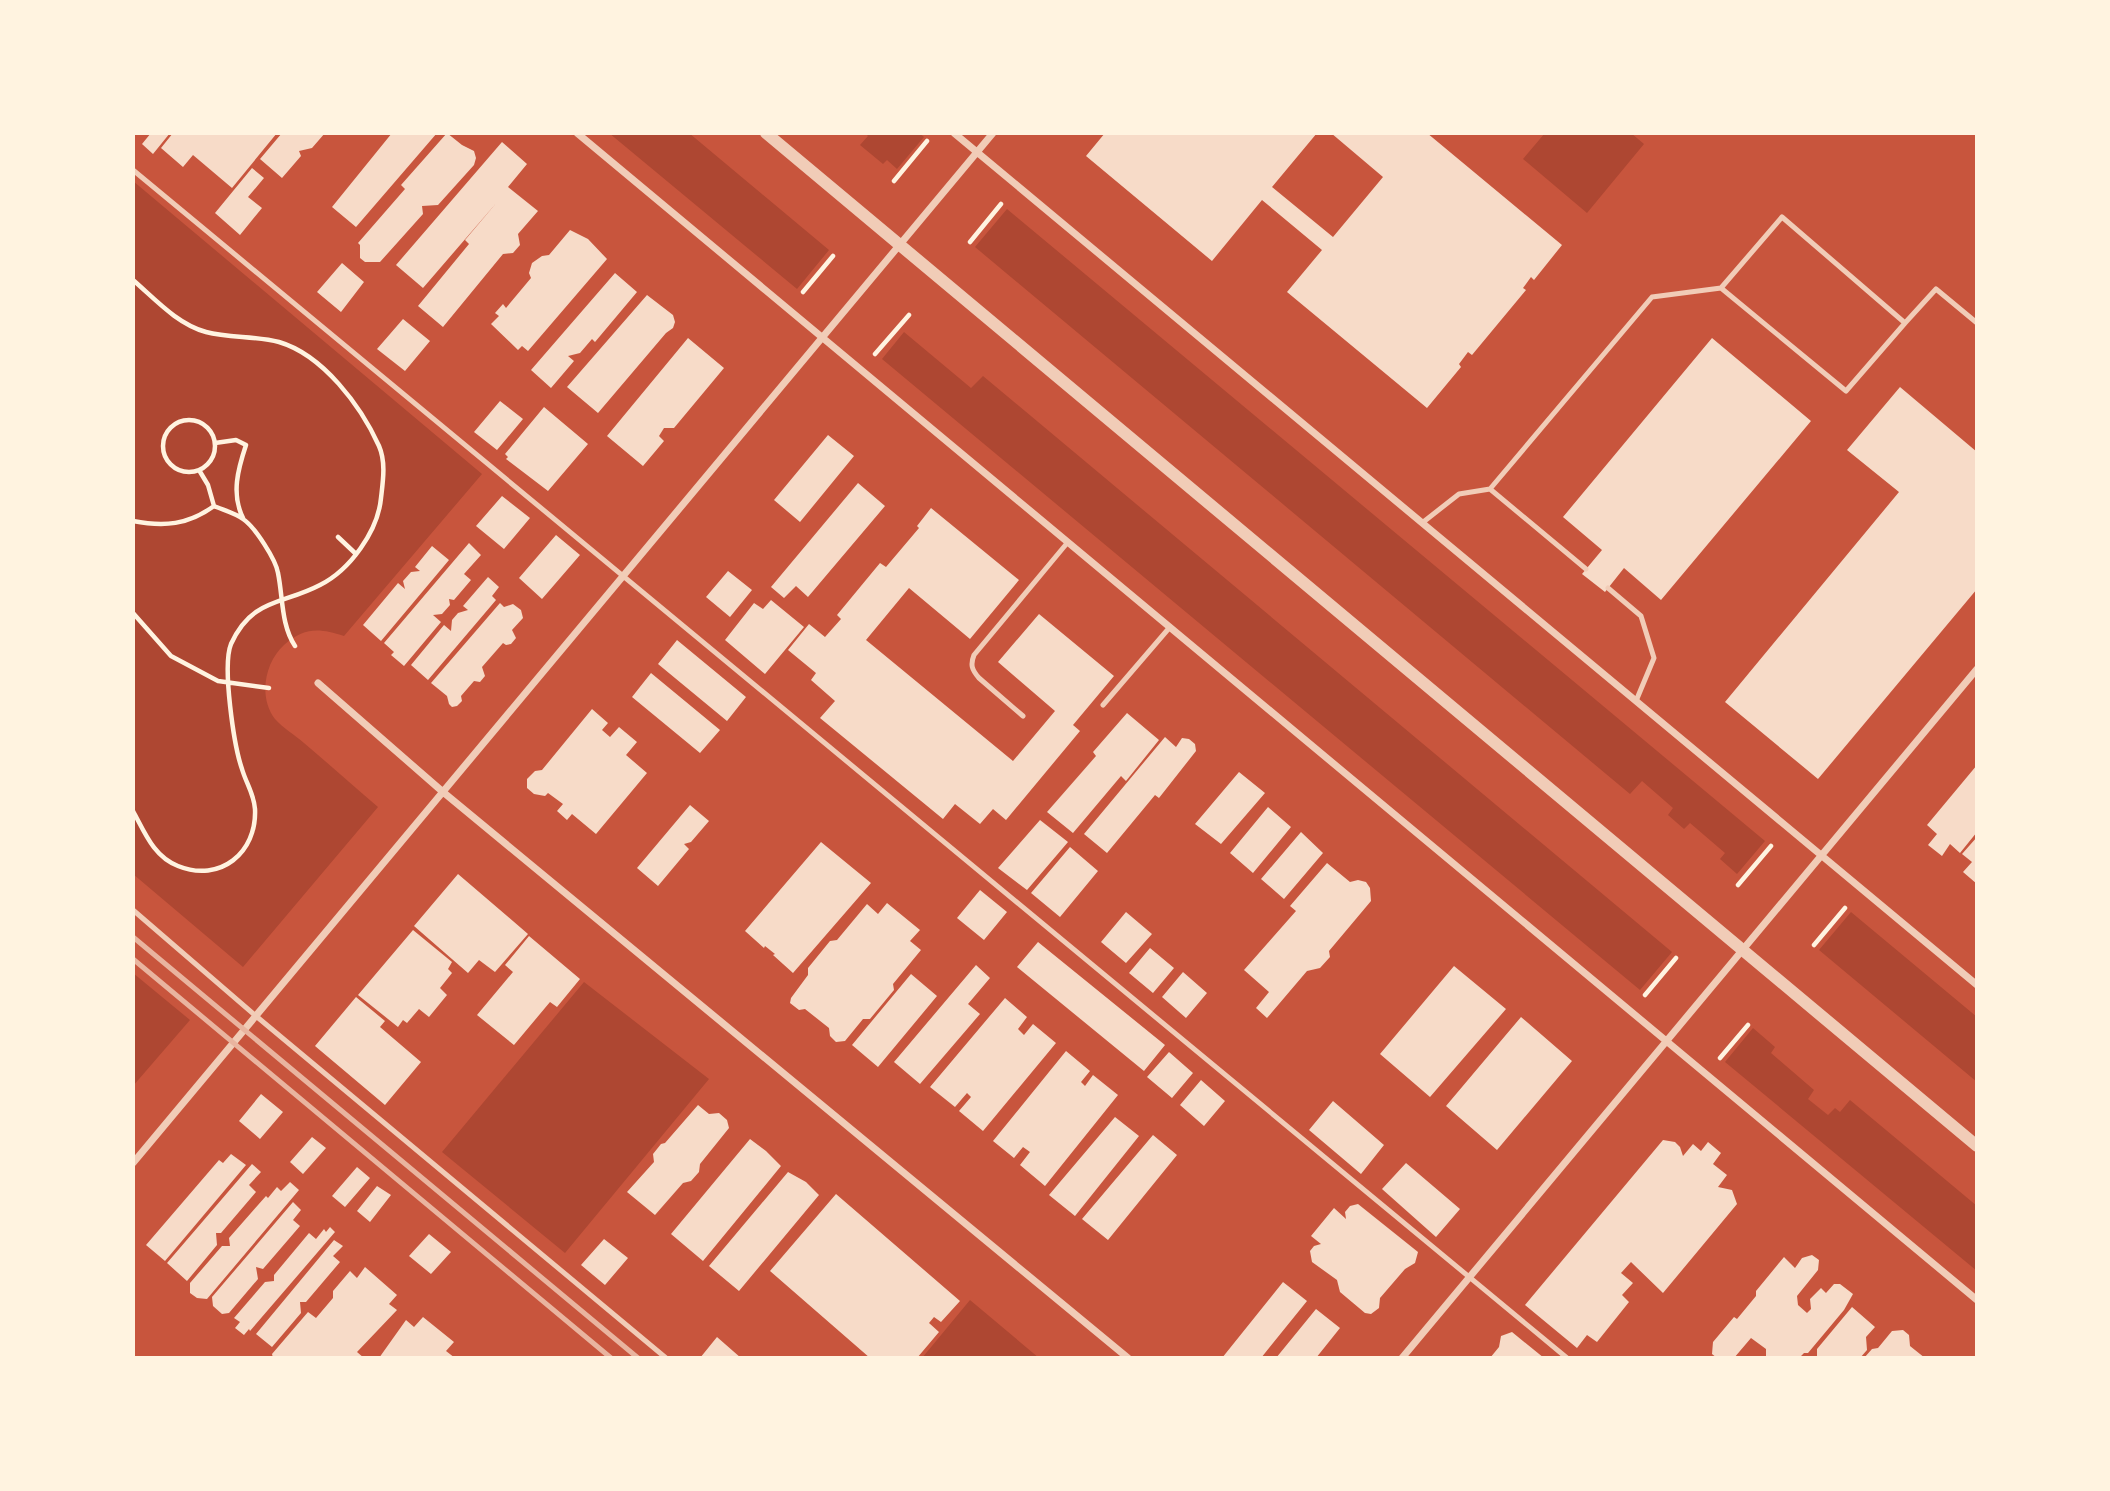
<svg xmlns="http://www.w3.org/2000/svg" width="2110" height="1491" font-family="'Roboto Serif',serif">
  <rect width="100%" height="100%" fill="#c8553d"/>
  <!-- green -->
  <path fill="#ae4732" d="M609,133H689L829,250L797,289Z
    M865,133H919L924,137L897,169L887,160L883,164L860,145L868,136Z
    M1545,133H1631L1644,144L1587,213L1523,159Z
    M133,181L482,474L344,636C319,628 305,627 284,645C265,662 258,697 275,719C283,728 295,735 304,743C329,764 353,786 378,807L243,967L133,874Z
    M1007,209L1765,841L1737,874L1720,859L1725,853L1690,823L1684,829L1668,815L1673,808L1642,781L1630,794L975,247Z
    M904,332L971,388L983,376L1672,952L1640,990L882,359Z
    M1851,912L1977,1017V1082L1819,950Z
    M133,973L190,1020L133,1086Z
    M584,982L709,1079L565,1253L442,1152Z
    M1753,1028L1775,1047L1771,1053L1814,1090L1808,1099L1828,1115L1835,1108L1840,1112L1850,1100L1977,1206V1271L1725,1062Z
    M970,1300L1039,1358H922Z"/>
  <!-- building -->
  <path fill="#f7dbc8" d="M151,133H170L153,154L142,144Z
    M173,133H277L232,188L193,155L183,167L161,148Z
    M282,133H325L312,148L299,151L301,156L282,178L260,159Z
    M392,133H437L356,227L332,207Z
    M447,133L462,145L474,151L476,158L474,165L438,205L422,206L423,214L380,262H365L360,258V245L358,243L405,189L401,185Z
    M1105,133H1317L1272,187L1333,237L1383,177L1331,133H1427L1562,245L1534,280L1531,277L1523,288L1526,290L1472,355L1468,352L1459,364L1461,367L1427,408L1287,292L1322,250L1262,200L1212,261L1086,156Z
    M502,142L527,164L508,187L538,211L518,234L520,245L513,253L503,254L443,327L418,306L469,244L465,240L498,201L423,288L396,265Z
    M252,168L264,178L248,197L262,208L240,235L215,213Z
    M570,230L588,239L607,259L528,351L522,346L518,350L491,324L499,316L495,313L503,304L506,308L531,278L529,273L532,263L542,256L549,255Z
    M342,263L364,282L341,312L317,292Z
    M615,273L637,292L595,342L592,339L580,353L568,356L574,361L551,388L531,370Z
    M647,295L673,315L675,322L673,328L666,333L598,413L567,387Z
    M403,319L430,341L405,371L377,349Z
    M688,338L724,368L674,428H664L659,436L664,441L643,466L607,436Z
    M1712,338L1811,421L1661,600L1624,568L1605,592L1582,574L1602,550L1563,517Z
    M1900,387L1977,452V589L1818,779L1725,702L1899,492L1847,450Z
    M500,401L523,419L497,450L474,432Z
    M544,407L588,444L548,491L506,459L508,457L505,454Z
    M828,435L854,456L800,522L774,500Z
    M858,483L885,506L808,597L796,586L784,598L771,587Z
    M502,496L530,518L504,549L476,526Z
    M931,508L1019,580L970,639L909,588L866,640L1013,761L1055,711L998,662L1039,614L1114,676L1073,725L1080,731L1006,820L993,809L980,824L955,804L943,819L820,718L835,701L811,680L816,673L788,650L809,624L825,637L841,619L837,615L880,563L886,567L919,528L917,526Z
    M556,535L580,555L542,599L519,578Z
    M469,543L481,555L464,574L471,580L454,600L449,599L450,605L442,614L433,615L441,622L404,666L391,655L394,652L384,643Z
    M432,546L449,560L381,641L363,625L398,583L405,589L403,581L411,572L420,571L415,567Z
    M728,571L752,590L730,617L706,597Z
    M488,577L499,587L492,596L496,600L428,680L411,665L444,625L451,631L452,620L458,613L468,610L463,606Z
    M771,600L804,627L765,674L725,640L754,603L763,609Z
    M500,603L504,607L513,604L521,610L523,618L512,630L516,638L511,644L506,645L503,643L482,667L485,676L480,682L474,681L461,696L462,701L457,706L452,707L449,704L447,696L431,683Z
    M677,640L746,697L727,721L658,664Z
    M651,673L720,730L700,753L632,697Z
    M592,709L608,723L602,730L610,737L619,727L637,742L626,755L647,773L596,834L572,814L567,820L557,811L563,804L548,793L545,796L534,794L527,788V779L535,771L542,770Z
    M1127,713L1159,740L1126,781L1121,776L1073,833L1047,812L1096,756L1093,752Z
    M1165,737L1176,747L1182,738L1189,739L1195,744L1196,751L1159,798L1155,795L1107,853L1084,834Z
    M1977,765V832L1960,853L1950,844L1942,856L1928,845L1937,834L1927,825Z
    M1239,772L1265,793L1221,844L1195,824Z
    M690,805L709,821L691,842L684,844L689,849L658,886L637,868Z
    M1268,807L1291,827L1253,873L1230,853Z
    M1040,820L1068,842L1027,890L998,868Z
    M1301,832L1323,853L1284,899L1261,879Z
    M1977,837V884L1963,872L1972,862L1962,854Z
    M821,842L871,883L793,973L773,955L775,954L765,946L764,948L745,931Z
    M1070,847L1098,871L1060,917L1031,893Z
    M1327,863L1350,882L1358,880L1366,882L1370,888L1371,901L1329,951L1330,957L1320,968L1307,971L1267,1018L1256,1008L1269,992L1244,970L1296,911L1290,906Z
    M458,874L528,934L495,972L479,960L468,973L414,926Z
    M980,890L1007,912L984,940L957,918Z
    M887,903L920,930L910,941L921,950L893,984L894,990L870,1019H863L845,1041L836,1042L830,1036L829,1028L805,1009L799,1010L790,1003L791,998L808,975V968L830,941L837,940L867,904L878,914Z
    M1126,912L1152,934L1126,963L1101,942Z
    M413,930L452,962L448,969L452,973L440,988L447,995L429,1017L419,1009L407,1023L403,1020L398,1027L358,995Z
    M529,936L580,979L557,1007L550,1002L514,1045L477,1015L513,972L505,965Z
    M1038,942L1165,1045L1144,1071L1017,967Z
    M1150,948L1174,968L1153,993L1129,973Z
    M976,965L990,978L968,1004L980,1014L920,1084L894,1062Z
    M1454,966L1506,1009L1430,1097L1380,1054Z
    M1183,972L1207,993L1186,1018L1162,997Z
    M911,974L937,996L878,1067L852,1045Z
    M356,997L385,1021L380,1027L421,1062L385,1105L315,1046Z
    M1005,998L1027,1017L1018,1029L1024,1035L1033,1024L1056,1043L983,1131L959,1111L971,1097L967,1093L955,1107L930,1087Z
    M1521,1017L1572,1061L1497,1150L1446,1106Z
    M1066,1051L1090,1071L1081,1082L1085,1086L1093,1075L1118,1095L1045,1186L1020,1165L1030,1152L1023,1147L1014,1158L993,1141Z
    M1169,1052L1193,1073L1172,1098L1147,1077Z
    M1201,1080L1225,1101L1204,1126L1180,1105Z
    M261,1094L283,1112L260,1139L239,1121Z
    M1333,1101L1384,1145L1361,1174L1309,1130Z
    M698,1105L709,1114L719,1113L727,1120L729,1128L700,1164L699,1172L691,1181L683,1183L655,1215L627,1192L654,1162L653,1154L661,1144L665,1143Z
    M1115,1117L1139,1136L1075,1216L1049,1195Z
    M1153,1135L1177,1155L1108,1240L1082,1219Z
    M312,1137L326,1148L303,1174L290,1162Z
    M750,1139L766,1151L781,1166L703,1261L671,1234Z
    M1663,1140L1675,1142L1680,1147L1683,1156L1693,1144L1701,1151L1708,1142L1721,1153L1713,1164L1727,1175L1718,1187L1732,1190L1737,1204L1663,1293L1631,1262L1621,1273L1633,1283L1622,1295L1629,1302L1597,1342L1587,1335L1577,1348L1525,1305Z
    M231,1154L246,1165L165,1261L146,1245L219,1160L223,1163Z
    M1406,1163L1460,1209L1436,1237L1382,1189Z
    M252,1164L261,1172L249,1185L256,1192L221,1233H216L217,1245L187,1281L167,1263Z
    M357,1167L370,1178L345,1207L332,1196Z
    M788,1172L806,1182L819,1195L739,1291L709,1266Z
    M290,1182L299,1190L207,1299L197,1298L190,1293V1283L222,1246H230L229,1238L266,1196L268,1198L277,1187L281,1191Z
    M377,1186L391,1195L370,1222L357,1211Z
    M836,1194L960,1301L941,1322L934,1317L929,1323L939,1332L917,1358H870L770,1271Z
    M293,1202L301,1210L293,1220L300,1226L263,1269L256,1267L258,1279L229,1313L222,1314L213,1306L212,1297Z
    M1358,1204L1418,1252L1415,1263L1405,1269L1380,1298L1379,1308L1371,1314L1365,1313L1340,1292L1337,1280L1312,1262L1310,1251L1314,1246L1321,1244L1311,1236L1334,1208L1346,1219L1345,1212L1350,1206Z
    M330,1227L335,1232L250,1331L249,1329L244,1335L235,1328L240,1322L234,1318L265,1282L274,1281V1275L309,1233L316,1239L324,1229L326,1232Z
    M429,1234L451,1252L431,1274L409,1256Z
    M604,1239L628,1258L605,1285L581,1265Z
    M334,1240L343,1246L333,1256L340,1262L306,1302H300L301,1313L272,1347L256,1334Z
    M1812,1255L1819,1260L1818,1270L1797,1296L1798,1305L1807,1313L1811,1309L1810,1299L1821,1288L1826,1293L1834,1284H1840L1853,1294L1844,1310L1808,1353H1804L1799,1358H1766V1349L1751,1338L1734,1358H1717L1712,1354L1713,1342L1734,1317L1737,1319L1756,1296V1291L1784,1257L1795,1268L1802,1258Z
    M365,1267L397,1295L389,1304L397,1310L357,1352L364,1358H273L272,1354L308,1312L316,1318L333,1298V1291L350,1271L357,1278Z
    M1283,1282L1307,1301L1261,1358H1222Z
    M1852,1307L1875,1327L1866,1337L1867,1350L1860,1358H1817V1349Z
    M1316,1309L1340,1328L1316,1358H1276Z
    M423,1317L454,1342L446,1351L455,1358H379L406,1320L414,1327Z
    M1903,1330L1909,1335L1910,1346L1925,1358H1864L1872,1349L1878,1348L1892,1331Z
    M1512,1332L1544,1358H1490L1499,1347L1501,1336Z
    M717,1337L741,1358H700Z"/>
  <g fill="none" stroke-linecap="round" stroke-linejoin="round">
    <!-- path -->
    <path stroke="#fff3e0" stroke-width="4.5" d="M894,181L927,141
      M970,242L1001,204
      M133,280C155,299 177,324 206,332C229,338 255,336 279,342C323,355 361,406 379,446C386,462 383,481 381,498C378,531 350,570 320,585C282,605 252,598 231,644C222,666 234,746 242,769C246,783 254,794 255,809C257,853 220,883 178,866C154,857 145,833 133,811
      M803,292L833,256
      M875,354L909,315
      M163 446a26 26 0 1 1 52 0a26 26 0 1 1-52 0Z
      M215,443L236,440L246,445C238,469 231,494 243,518
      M199,470L208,485L214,506
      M133,521C164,527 188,525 214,506C223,510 235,513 243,519C255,527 276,560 278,573C283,597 281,625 295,646
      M338,537L356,554
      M133,613L171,656L218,681L269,688
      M1738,885L1771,846
      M1814,945L1845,908
      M1645,995L1676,958
      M1720,1058L1748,1025"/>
    <!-- service -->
    <path stroke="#f1ccb7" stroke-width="5" d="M133,170L1567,1358
      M1721,288L1846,391L1905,323
      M1490,489L1652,297L1721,288L1782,217L1905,323L1936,289L1977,323
      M1422,523L1459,494L1490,489L1586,569
      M1608,588L1641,616L1654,658L1636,701
      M1103,705L1170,627
      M1023,716L979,678C972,670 970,665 974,655L1068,542
      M133,910L256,1016L666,1358"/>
    <!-- minor -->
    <path stroke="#f1ccb7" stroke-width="7" d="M577,133L1977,1300
      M954,133L1977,985
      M318,683L443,792L1128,1358
      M133,1163L993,133
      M1402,1358L1977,669"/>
    <!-- tertiary -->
    <path stroke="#f1ccb7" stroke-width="12" d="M766,133L1977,1146"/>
    <!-- rail -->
    <path stroke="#e9b49f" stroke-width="5" d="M133,937L638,1358
      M133,959L611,1358"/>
  </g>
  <!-- border -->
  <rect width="2110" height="1491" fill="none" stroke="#fff3e0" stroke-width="270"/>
</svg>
